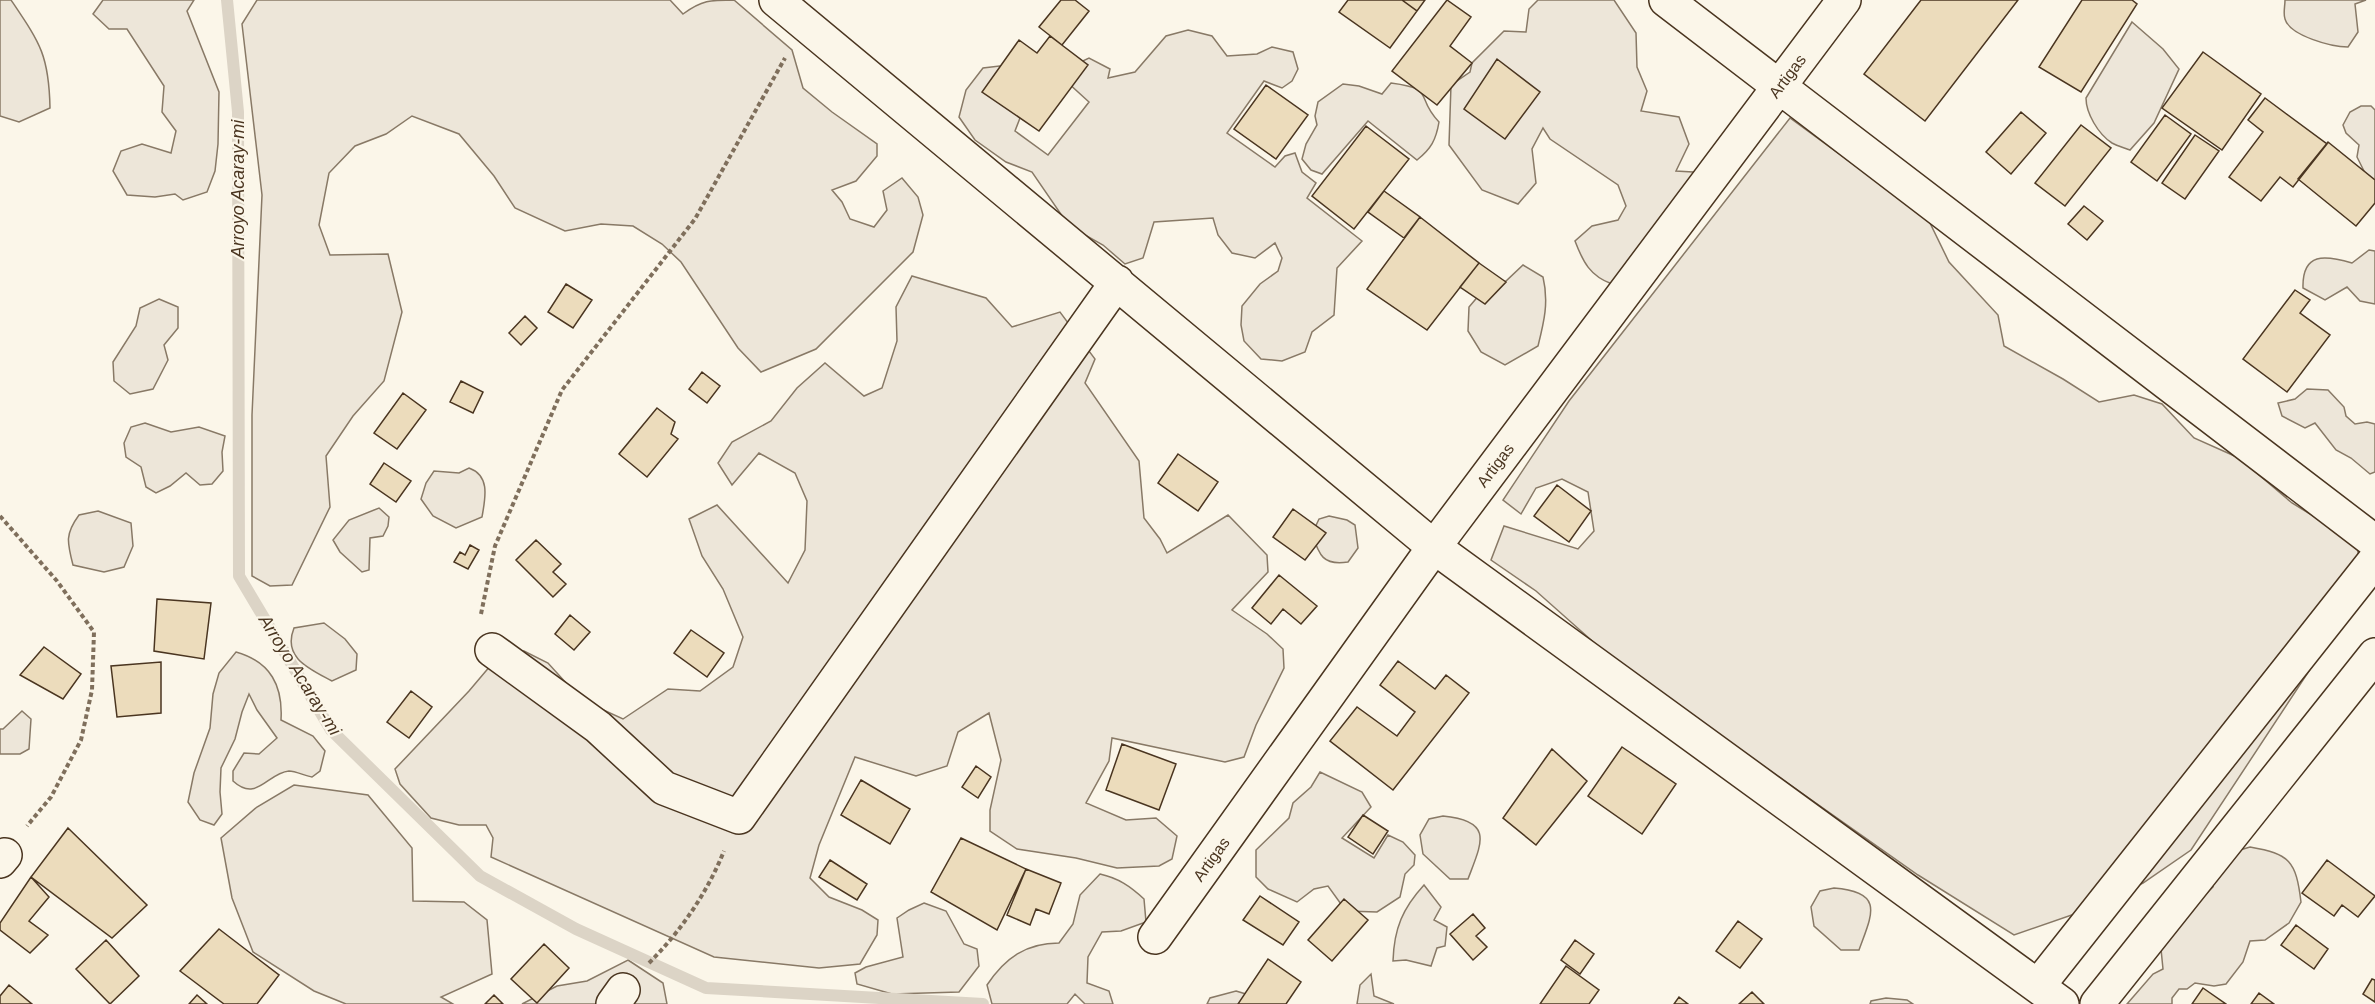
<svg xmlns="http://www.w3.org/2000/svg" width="2375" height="1004" font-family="Helvetica,sans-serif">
  <rect width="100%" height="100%" fill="#fbf6e9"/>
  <!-- green -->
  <path fill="#ede6d9" stroke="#887966" stroke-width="1.5" d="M0,0H11C40,43 49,55 50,108L19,122L0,116Z
    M103,0H194L187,11L219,92L218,144L215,171L207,192L183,200L175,194L155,197L127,195L113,171L121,151L142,144L171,153L176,131L162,112L164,86L127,29H109L93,14Z
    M257,0H670L683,14C702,0 710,0 734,0L792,50L803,88L832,112L877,144V156L856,181L832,190L842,202L850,219L874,227L887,210L883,191L902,178L918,197L923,215L913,252L816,349L761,372L738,348L681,262L662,244L633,226L601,224L565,231L515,208L494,176L459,134L412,116L386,134L355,146L329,173L319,225L330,255L388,254L402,312L384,381L353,416L326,456L330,507L292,585L270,586L252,576V415L262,195L242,24Z
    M1538,0H1614L1636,33L1637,67L1647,91L1641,111L1679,117L1689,144L1676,171L1693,172L1713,189L1612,284C1590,276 1583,262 1575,241L1592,226L1618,220L1626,206L1618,185L1550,139L1543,128L1532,149L1536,183L1518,204L1482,190L1449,145L1451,85L1470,72L1472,63L1504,31L1526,32L1529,9Z
    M2285,0H2366L2355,4L2358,32L2348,47C2332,47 2290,36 2285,19C2283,14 2285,6 2285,0Z
    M2132,22L2163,49L2179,69L2154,123L2130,150C2125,148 2117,146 2112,143C2098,134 2086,113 2086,98Z
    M1188,30L1212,36L1227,56L1257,54L1272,47L1293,52L1298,69L1292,81L1282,88L1264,81L1227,133L1275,167L1285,156L1295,153L1302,172L1316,183L1307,198L1362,241L1337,268L1334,315L1312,332L1305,352L1282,361L1261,359L1244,341L1241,325L1242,306L1260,284L1278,271L1282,258L1275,243L1255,258L1232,253L1218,235L1213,218L1154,222L1143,258L1125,264L1103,245L1069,226L1032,172L1006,162L975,140L959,117L966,90L983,68L1008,65L1025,105L1015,131L1048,155L1089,102L1066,81L1074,65L1089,58L1110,69L1108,78L1135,72L1166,36Z
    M1391,83C1437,89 1414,96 1439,122C1436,140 1431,149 1417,160L1368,121L1322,174L1311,170L1302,159L1306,144L1317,125L1315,116L1318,102L1343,84L1359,86L1382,94Z
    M2361,106H2371L2375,110V180L2368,179L2357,157L2359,145L2346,133L2343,125L2350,112Z
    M1790,118L1928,219L1949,262L1998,315L2004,346L2063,379L2099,402L2134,395L2162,404L2194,438L2239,458L2292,503L2356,542L2365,587L2333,624L2313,665L2191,850L2143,883L2089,909L2014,935L1918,875L1617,663L1536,591L1491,560L1504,526L1578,549L1594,531L1588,492L1562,479L1536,488L1521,514L1503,500L1569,401Z
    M2369,250L2375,251V304L2360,301L2347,287L2325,300L2303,288C2302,252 2325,255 2352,263Z
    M1523,265L1543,277C1549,302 1544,322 1538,346L1505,365L1481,352L1468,331L1469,307L1486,287L1506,281Z
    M912,276L986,298L1012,327L1060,312L1095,359L1085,383L1139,461L1144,518L1160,539L1167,553L1228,515L1267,555L1268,572L1232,610L1267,634L1283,649L1284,668L1256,725L1244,757L1225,762L1112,738L1109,761L1086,803L1126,820L1156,818L1177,836L1172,859L1159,866L1117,868L1076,858L1017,849L990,831V810L1001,760L989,713L958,732L947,766L916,776L855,757L819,845L810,878L829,897L862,910L878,920L877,935L860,964L819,968L714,957L491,857L493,838L486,825H459L431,818L400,784L395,769L469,691L502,652L524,651L548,663L567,684L599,708L623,719L668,689L700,691L733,667L743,637L723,589L702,556L689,519L717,505L788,583L805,550L807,501L795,473L759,453L732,485L718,463L732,442L771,421L797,388L825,363L864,396L882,388L897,341L896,307Z
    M159,299L178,307V328L164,345L168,360L153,389L130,394L114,381L113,362L136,326L140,308Z
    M2307,389L2328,390L2344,407L2346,416L2355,424L2367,422L2375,424V472L2370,474L2351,458L2336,450L2315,423L2305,428L2282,416L2278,403L2295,399Z
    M145,423L171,432L199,427L225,436L222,452L223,471L212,484L200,485L186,473L170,486L156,493L146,487L141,467L126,457L124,443L131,427Z
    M469,468C491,476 485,499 482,517L456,528L433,516L421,499L426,483L434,471L459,473Z
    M379,508L389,517L388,526L383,536L370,538L369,570L362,572L340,552L333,540L349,520Z
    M98,511L131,523L133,546L124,567L104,572L73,565C67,542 65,534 79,515Z
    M1329,516L1347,520L1355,525L1358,548L1348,562C1323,566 1319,555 1312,534L1319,519Z
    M324,623L345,639L357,654L356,670L332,681C310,669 282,658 294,628Z
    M236,652C271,662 283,686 281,720L313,736L325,751L320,771L312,777C306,776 295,771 289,771C267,773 257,803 233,781V771L244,753L259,754L277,738L257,710L249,694L242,712L235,739L221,768L220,792L222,814L214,825L200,820L188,802L194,773L210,728L213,694L219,673Z
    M22,711L31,719L29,749L20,754H0V729H3Z
    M1320,772L1362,792L1371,807L1342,838L1374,858L1388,835L1403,842L1415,855L1414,865L1405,874L1400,897L1377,912L1346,911L1328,886L1314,889L1297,902L1268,889L1256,877V850L1289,818L1293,803L1311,787Z
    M294,785L368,795L412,848L413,901L464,902L487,920L492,974L441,997L453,1004H346L314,991L253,952L232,898L221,838L257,807Z
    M1443,816C1494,821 1482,842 1468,879H1450L1423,854L1420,835L1429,819Z
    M2250,847C2290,854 2296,861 2301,902L2289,923L2265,940L2250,941L2243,962L2226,984L2214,986L2195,983L2187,989H2179L2172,998V1004H2127L2153,974L2163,969L2160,939L2213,887L2216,867L2230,853Z
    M1100,874C1118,878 1130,886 1144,899L1146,922L1121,931L1102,932L1088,957L1087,983L1109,991L1113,1004H1085L1075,994L1067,1004H992L987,985C1005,958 1026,943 1059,943L1073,924L1080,895Z
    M1424,885L1441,907L1434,920L1447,927L1445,946L1437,948L1431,966L1406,960L1393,961C1394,928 1403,908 1424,885Z
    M1834,888C1885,892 1872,914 1859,950H1841L1814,926L1811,907L1820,891Z
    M924,903L946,911L964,944L977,949L979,966L959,992L892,994L857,984L855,973L866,967L903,957L897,918L909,910Z
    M628,960L663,983L667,1004H522L557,986L587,981Z
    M1371,974L1374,996L1394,1004H1357L1360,985Z
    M1236,991L1269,1001L1273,1004H1207L1210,998Z
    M1886,998L1907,1000L1913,1004H1870L1871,1001Z"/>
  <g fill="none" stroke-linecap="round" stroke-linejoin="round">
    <!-- stream -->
    <path stroke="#dcd4c6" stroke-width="12" d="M227,0L238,112L239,576L331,730L480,876L576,929L706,988L983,1004"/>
  </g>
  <!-- building -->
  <path fill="#ecdcbc" stroke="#4a3520" stroke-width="1.5" d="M1061,0H1075L1089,11L1062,45L1039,27Z
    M1348,0H1402L1417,11L1390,48L1339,12Z
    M1402,0H1425L1417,11Z
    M1447,0L1471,17L1450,46L1472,63L1437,105L1392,71Z
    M1921,0H2018L1925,121L1864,74Z
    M2082,0H2132L2137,4L2081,92L2039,67Z
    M1050,36L1088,65L1039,131L982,92L1019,40L1037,53Z
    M2203,52L2261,94L2222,150L2162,108Z
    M1497,59L1540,92L1505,139L1464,109Z
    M1266,85L1308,115L1276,159L1234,129Z
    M2265,98L2327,144L2293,187L2280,177L2261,201L2229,177L2263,132L2248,120Z
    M2021,112L2046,133L2011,174L1986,152Z
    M2165,115L2191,134L2157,181L2131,162Z
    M2081,125L2111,148L2065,206L2035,183Z
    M1366,126L1409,159L1354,229L1312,196Z
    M2195,135L2219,151L2185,199L2162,183Z
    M2328,142L2375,180V203L2356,226L2298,179Z
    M1384,191L1420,217L1404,238L1368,212Z
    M2084,206L2103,221L2087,240L2068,224Z
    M1420,217L1479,263L1427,330L1367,289Z
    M1479,263L1506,282L1485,304L1460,287Z
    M566,284L592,300L573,328L548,312Z
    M2295,290L2310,300L2300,313L2330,335L2287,392L2243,359Z
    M525,316L537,328L521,345L509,333Z
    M702,372L720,386L707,403L689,389Z
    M461,381L483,392L473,413L450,402Z
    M403,393L426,410L397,449L374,433Z
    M657,408L675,422L671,434L678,439L647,477L619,454Z
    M1178,454L1218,482L1198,511L1158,483Z
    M384,463L411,481L396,502L370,484Z
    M1557,485L1591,511L1569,542L1534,516Z
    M1293,509L1326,533L1305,560L1273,537Z
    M536,540L561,564L553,572L566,584L553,597L516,560Z
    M470,545L479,550L468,569L454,562L460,552L465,555Z
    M1279,575L1317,606L1301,624L1283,609L1271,624L1252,608Z
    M157,599L211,603L204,659L154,651Z
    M570,615L590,632L574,650L555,634Z
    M691,630L724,653L707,677L674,653Z
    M44,647L81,674L63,699L20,675Z
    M1398,661L1435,689L1446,675L1469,693L1393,790L1330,741L1357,707L1397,736L1415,712L1380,685Z
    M161,662V713L117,717L111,666Z
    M411,691L432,707L409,738L387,722Z
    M1122,744L1176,764L1159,810L1106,790Z
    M1622,747L1676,784L1642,834L1588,796Z
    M1552,749L1587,781L1536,845L1503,818Z
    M976,766L991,777L978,798L962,787Z
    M861,780L910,809L890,844L841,815Z
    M1363,815L1388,831L1373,854L1348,837Z
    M68,828L147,905L112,938L31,877Z
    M961,838L1026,869L997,930L931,892Z
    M830,860L867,884L857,900L819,877Z
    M2327,860L2375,896L2358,917L2342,905L2334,916L2302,893Z
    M1026,869L1061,883L1049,914L1036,909L1030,925L1007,915Z
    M31,877L49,897L29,921L48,935L30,953L0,930V923Z
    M1260,896L1299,922L1283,945L1243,920Z
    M1344,899L1368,920L1332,961L1308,940Z
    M1473,914L1485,928L1476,936L1487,947L1473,960L1450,934Z
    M1738,921L1762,939L1740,968L1716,951Z
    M2296,925L2328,949L2314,969L2281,945Z
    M219,929L279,975L257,1004H224L180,971Z
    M106,940L139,976L110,1004L76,969Z
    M1575,940L1594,954L1580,974L1561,960Z
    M544,944L569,968L537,1003L511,979Z
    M1268,959L1301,982L1286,1004H1238Z
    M1566,966L1599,990L1589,1004H1540Z
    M2372,979L2375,980V1002L2363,994Z
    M9,985L32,1004H0V996Z
    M2203,988L2226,1004H2192Z
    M1752,992L1764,1004H1739Z
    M2259,993L2274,1004H2251Z
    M197,995L207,1004H189Z
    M494,995L503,1004H485Z
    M1679,997L1688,1004H1674Z"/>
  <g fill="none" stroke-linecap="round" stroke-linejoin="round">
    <!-- minor casing -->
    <g stroke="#4a3520" stroke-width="36">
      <path id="minor" d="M776,0L1434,547L2062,1004
        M1666,0L2375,542
        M492,650L598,727L664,788L739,817L1117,282
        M0,861L5,855
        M1155,937L1434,547L1844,0
        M2038,986L2375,560
        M613,1004L623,990
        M2097,1004L2375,655"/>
    </g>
    <!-- path -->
    <path stroke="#7f6f5c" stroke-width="4" stroke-dasharray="4.5 3" stroke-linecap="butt" d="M0,516L57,581L94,632L92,690L81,740L51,797L27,826
      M481,614L495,546L562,390L695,219L785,58
      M649,963C681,931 707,893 724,851"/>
    <!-- minor -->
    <use href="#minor" stroke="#fbf6e9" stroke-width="33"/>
  </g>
  <g text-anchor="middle" stroke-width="4.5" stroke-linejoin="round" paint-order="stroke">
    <!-- street labels -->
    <g font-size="16" fill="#4a3520" stroke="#fbf6e9">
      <text transform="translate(1787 76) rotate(-53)" y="6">Artigas</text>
      <text transform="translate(1495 465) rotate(-53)" y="6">Artigas</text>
      <text transform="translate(1211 859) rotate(-54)" y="6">Artigas</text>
    </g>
    <!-- water labels -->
    <g font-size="18" font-style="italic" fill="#4a3520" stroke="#fbf6e9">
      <text transform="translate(238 189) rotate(-90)" y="6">Arroyo Acaray-mi</text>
      <text transform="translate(300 675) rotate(58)" y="6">Arroyo Acaray-mi</text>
    </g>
  </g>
</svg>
